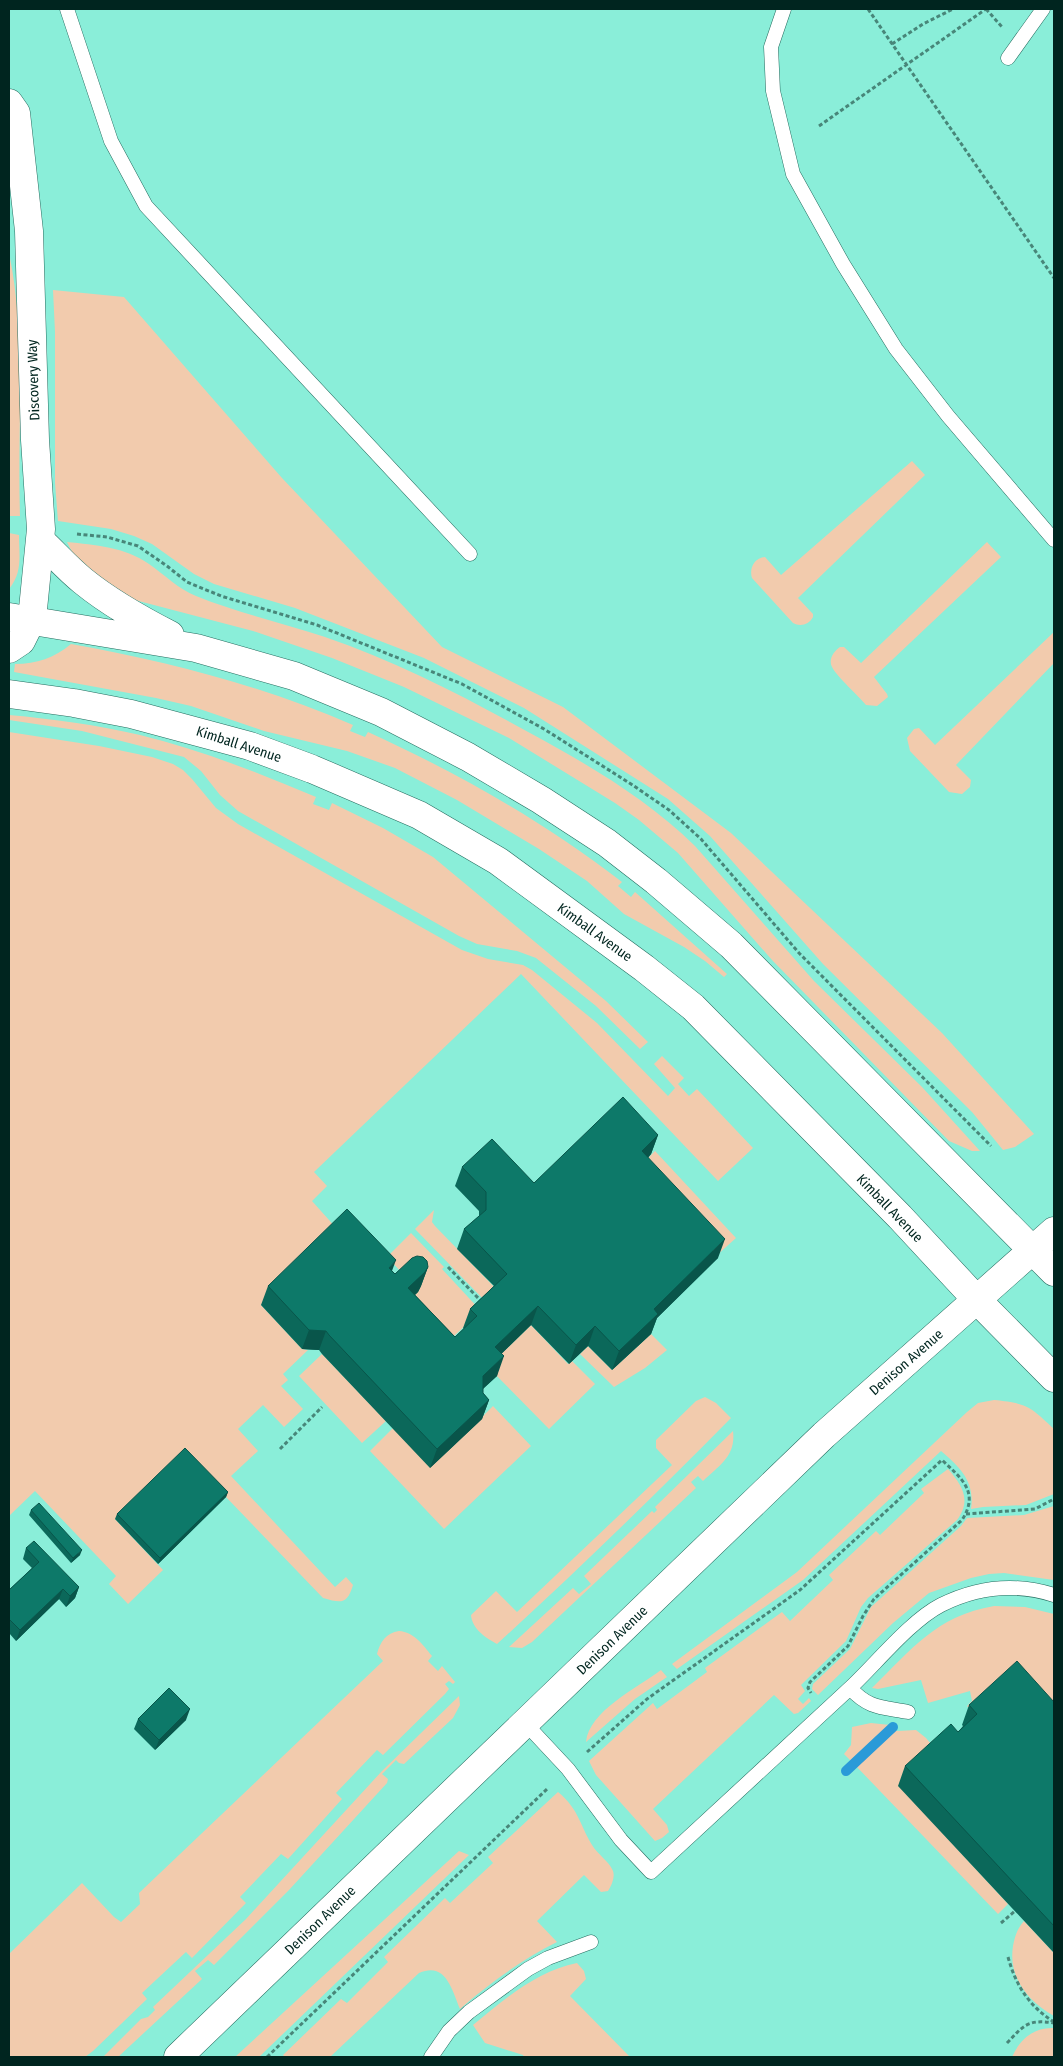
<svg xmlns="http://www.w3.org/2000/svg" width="1063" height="2066" font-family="'Fira Sans Condensed',sans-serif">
  <rect width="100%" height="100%" fill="#a0fbe7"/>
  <!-- built -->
  <path fill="#8aeed9" d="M9,9H1054V2057H9Z"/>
  <!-- green -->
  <path fill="#f2cbad" d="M9,253C27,339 17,429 20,516H9Z
    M53,290L124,297L282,478L442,647L563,707L731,833L942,1033L1034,1134L1015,1147L1003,1150L972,1112L823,964L710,836L668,799L524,708L424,658L295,608L214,584L194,574L152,544L134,536L111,529L58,521L55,483V332Z
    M912,461L925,475L798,598L813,614V617C809,625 800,627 793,623L752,578C749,569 754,558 765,557L781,575Z
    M9,533L19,535C19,555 23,572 9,589Z
    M67,542C95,545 125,547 149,564C165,575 178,589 196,596C238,613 283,623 325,637C398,662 463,696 530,733C589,765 647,799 695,846L814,981L922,1087L980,1151H972L949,1141L772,960L678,853L639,820L615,803L509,738L404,687L332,658L253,631L131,599L101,584L73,554Z
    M987,542L1001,557L874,677L887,694L888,697L877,706L866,705C858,695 838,678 832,667C828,659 834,651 840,647H844L861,663Z
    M1054,632V663L956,765L971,780L970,787L962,794L949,792L910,751L907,738L914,729L919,728L935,745Z
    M71,644C167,661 263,686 353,725L350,731L365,737L368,732C458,773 543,821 622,882L618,886L631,897L635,892L727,974L724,977L705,961L684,947L624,914L587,881L539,849L457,800L395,768L347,751L264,731L191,706L156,698L14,672L15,664C37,664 54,658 71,644Z
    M9,715C53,719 97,725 140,735C201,750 259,773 316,797L313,804L329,810L332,803L383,828L433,857L606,1001L648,1042L640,1049L596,1006L536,958L517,951L477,944L459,936L238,811L220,795L201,771L184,757L82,731L9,720Z
    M9,732L99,746L152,757L173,764L183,770L192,779L216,808L238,824L462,950L488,959L523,965L532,970L597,1023L668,1096L675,1088L654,1064L662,1056L684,1078L678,1084L689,1096L697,1089L753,1148L718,1181L521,974L314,1172L327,1186L312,1201L338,1230L261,1305L302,1349L308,1350L283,1374L288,1380L281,1386L303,1409L284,1427L263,1405L238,1429L258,1451L231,1476L335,1587L346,1577L353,1585C347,1605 341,1603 323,1598L226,1497L115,1519L163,1570L128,1604L109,1584L116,1576L35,1491L9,1516Z
    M655,1151L736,1238L716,1256L635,1171Z
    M434,1210L432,1222L435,1226L500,1293L488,1304L415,1229Z
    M411,1233L444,1267L442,1269L481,1311L441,1348L401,1307L406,1277L387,1257Z
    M531,1325L568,1364L572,1361L595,1384L549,1429L488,1367Z
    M651,1334L667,1350L645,1368L614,1387L580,1354L588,1346L612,1370Z
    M322,1354L386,1421L362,1443L299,1376Z
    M705,1397L716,1403L731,1418C655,1495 577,1571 497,1644C486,1638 472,1629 471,1615L496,1591L517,1612L672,1465L656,1448V1440L696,1401Z
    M994,1400C1027,1403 1031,1407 1054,1429V1494L1026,1505L983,1507L971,1509C975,1482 961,1468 941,1451L803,1580L677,1669L672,1664L797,1572L967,1412L978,1403Z
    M493,1406L531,1446L444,1529L370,1451L393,1428L481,1418Z
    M733,1431C736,1456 720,1465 703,1481L698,1476L691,1482L696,1488L532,1642L522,1648L509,1647L573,1588L579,1594L591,1584L584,1576L652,1511L654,1513L657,1510L655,1507Z
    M948,1469C962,1485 972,1500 957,1520L868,1598L861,1607L846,1641L801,1685L805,1691L798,1699L803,1704L809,1698L811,1701L798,1713L794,1714L774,1695L653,1809L667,1825L669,1832L662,1838L655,1841L596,1775L589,1761L653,1703L657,1709L707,1672L705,1668L782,1612L790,1621L833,1580L829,1575L876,1531L880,1535L924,1493L921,1489Z
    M1054,1506V1580L1004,1573L989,1574L971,1578L929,1593L893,1623L818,1695L812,1689L813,1684L850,1649L871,1607L961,1526L967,1518L1024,1515Z
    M994,1606L1025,1607L1054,1614V1729L974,1714L967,1706L972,1701L970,1691L928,1703L921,1680L878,1689L872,1688C912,1649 936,1616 994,1606Z
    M399,1631C414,1632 423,1645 432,1656L428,1661L438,1671L442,1666L455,1682L453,1684L449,1681L445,1684L449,1689L445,1694L383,1755L377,1750L336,1793L342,1799L288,1859L281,1854L240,1897L246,1903L192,1958L186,1952L142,1993L147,1999L93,2051L85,2057H9V1954L82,1883L114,1917L121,1922L140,1904L139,1893L383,1661L377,1654C380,1642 386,1633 399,1631Z
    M661,1670L667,1677L635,1699L586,1742C589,1711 637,1688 661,1670Z
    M459,1696L460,1705L453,1718L404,1764L399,1763L396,1760L382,1774L388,1779L387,1783L289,1890L214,1965L208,1960L195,1971L202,1979L118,2057H103L141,2019L148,2017L155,2010L153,2007L246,1919L382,1771Z
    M871,1723L890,1725L852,1762L844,1754L851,1745L852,1727Z
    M894,1728L897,1731L916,1730L926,1738L936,1750L899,1786L1008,1904L998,1914L855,1765Z
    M558,1792C580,1810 580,1827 594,1848C599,1855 608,1861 612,1869C616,1875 612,1885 608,1891L601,1892L584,1875L537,1921L557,1942C524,1958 487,1985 460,2009C452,1990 446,1961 419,1973L330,2057H285L283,2055L341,1999L347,2003L388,1962L384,1957L445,1898L450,1903L493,1863L488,1857Z
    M459,1851L469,1855L259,2057H235Z
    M1024,1921L1054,1953V2016C1028,2001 1008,1978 1013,1946C1015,1936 1017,1929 1024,1921Z
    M577,1963L584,1971L586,1979L570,1996L630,2057H524L523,2055L485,2043L473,2025C503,2000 537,1971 577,1963Z
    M1054,2028V2057H1012C1020,2039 1034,2027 1054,2028Z"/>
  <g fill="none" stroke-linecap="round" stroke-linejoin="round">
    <!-- stream -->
    <path stroke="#2a9ad8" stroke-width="10" d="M846,1771L893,1727"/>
    <!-- lane casing -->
    <g stroke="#256c5f" stroke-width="15">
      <path id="lane" d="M67,9L111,141L146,206L470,554
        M784,9L771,47L773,91L793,174L843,264L896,349L948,416L1054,540
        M1008,58L1043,9
        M850,1688C869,1709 882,1707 908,1712
        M525,1723L568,1769L621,1840L651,1872C717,1811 783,1750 849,1689C875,1665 910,1621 941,1605C977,1587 1016,1583 1054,1595
        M431,2057L449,2031L469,2012L528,1969L548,1958L591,1942"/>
    </g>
    <!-- street casing -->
    <g stroke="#256c5f" stroke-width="29">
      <path id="street" d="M9,103L16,113L29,231L35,440L41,529L32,619L21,641L9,649"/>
    </g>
    <!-- secondary casing -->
    <g stroke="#256c5f" stroke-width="29">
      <path id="secondary" d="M41,541C55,554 68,569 83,581C110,603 139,619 170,635
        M9,617L196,648L294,676L381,712L468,757L541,800L607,843L656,881L731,945L1054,1272
        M9,694L74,703L131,714L250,746L312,769L419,815L498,861L644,968L693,1007L900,1217L977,1300L1054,1378
        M178,2057L824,1435L1054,1231"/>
    </g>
    <!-- path -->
    <path stroke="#488679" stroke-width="3" stroke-dasharray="4 2.5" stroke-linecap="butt" d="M868,9L1054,278
      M986,9L1002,27
      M892,44L923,24L953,9
      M819,126L986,9
      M77,534L107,537L138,546L167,566L187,582L221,596L317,625L462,684L544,729L631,784L669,810L701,839L799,953L991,1146
      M448,1267L482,1302
      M280,1449L322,1407
      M966,1514L1035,1509L1054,1499
      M587,1752L647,1699L800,1590L942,1460C961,1478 980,1492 962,1520L874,1599L863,1616L848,1646L810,1682L808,1688L811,1693
      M1001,1923L1015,1911
      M1008,1957C1016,1986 1029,2006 1054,2022
      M1007,2043C1024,2025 1028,2019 1054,2023
      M267,2057L547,1789"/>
    <!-- lane -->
    <use href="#lane" stroke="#fff" stroke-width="14"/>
    <!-- street -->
    <use href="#street" stroke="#fff" stroke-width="28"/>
    <!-- secondary -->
    <use href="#secondary" stroke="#fff" stroke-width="28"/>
  </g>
  <!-- wall -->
  <path fill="#0b685a" d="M658,1135L651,1154L648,1158L718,1258L657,1318L651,1334L612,1370L588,1346L569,1364L531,1325L501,1354L497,1376L483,1389V1393L489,1400L482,1419L430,1468L322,1354L319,1350L302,1349L261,1305L268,1286L392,1271L395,1274L428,1267L421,1286L418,1292L415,1295L455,1337L464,1329L463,1328L470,1309L494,1286L457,1249L464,1229L479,1216V1211L455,1186L462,1167L534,1183Z
    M228,1492L226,1497L158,1564L115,1519L117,1514Z
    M31,1510L80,1555L71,1563L29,1515Z
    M26,1548L79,1587L75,1598L66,1607L59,1599L16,1641L9,1633V1590L32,1568L23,1559Z
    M1054,1702V1953L898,1786L905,1766L958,1732L963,1726L962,1725L969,1705Z
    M138,1719L186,1720L155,1750L134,1729Z"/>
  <!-- shaded-wall -->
  <path fill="#09554a" d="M658,1135L651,1154L635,1171L642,1151Z
    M725,1239L718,1258L657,1318L651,1334L612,1370L619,1351L654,1309Z
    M396,1260L389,1279V1268Z
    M428,1267L421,1286L418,1292L401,1307L408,1288Z
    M538,1306L531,1325L488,1367L495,1347Z
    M595,1326L588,1346L569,1364L576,1345Z
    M309,1330L326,1331L319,1350L302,1349Z
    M504,1356L497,1376L476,1395L483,1376Z
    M489,1400L482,1419L430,1468L437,1449Z
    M228,1492L226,1497L158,1564L160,1558Z
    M82,1550L80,1555L71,1563L73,1558Z
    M79,1587L75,1598L66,1607L70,1596Z
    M63,1589L59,1599L16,1641L20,1630Z
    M190,1709L186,1720L155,1750L159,1740Z"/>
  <!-- building -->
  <path fill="#0d7969" stroke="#09554a" d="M623,1097L658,1135L642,1151L725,1239L654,1309L658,1314L619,1351L595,1326L576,1345L538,1306L495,1347L504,1356L483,1376V1393L489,1400L437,1449L329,1335L326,1331L309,1330L268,1286L347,1209L396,1260L389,1268L395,1274L412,1258L417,1256L423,1257L427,1261L428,1267L425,1272L408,1288L455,1337L477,1316L470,1309L507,1274L464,1229L486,1210V1192L462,1167L492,1139L534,1183Z
    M185,1448L228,1492L160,1558L117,1514Z
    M39,1503L82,1550L73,1558L31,1510Z
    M34,1541L79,1587L70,1596L63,1589L20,1630L9,1619V1590L39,1562L26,1548Z
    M1017,1661L1054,1702V1926L905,1766L951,1724L958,1732L977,1714L969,1705Z
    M169,1688L190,1709L159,1740L138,1719Z"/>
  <g text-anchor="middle" stroke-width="4" stroke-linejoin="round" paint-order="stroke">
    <!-- street labels -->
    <g font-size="14" fill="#00251f" stroke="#fff">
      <text transform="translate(33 380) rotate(-92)" y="5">Discovery Way</text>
      <text transform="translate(239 744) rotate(18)" y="5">Kimball Avenue</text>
      <text transform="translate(595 932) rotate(36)" y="5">Kimball Avenue</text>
      <text transform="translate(890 1208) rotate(46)" y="5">Kimball Avenue</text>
      <text transform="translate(906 1362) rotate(-41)" y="5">Denison Avenue</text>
      <text transform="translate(612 1640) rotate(-44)" y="5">Denison Avenue</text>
      <text transform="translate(320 1920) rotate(-44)" y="5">Denison Avenue</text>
    </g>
  </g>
  <!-- border -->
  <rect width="1063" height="2066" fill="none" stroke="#00251f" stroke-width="20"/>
</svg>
